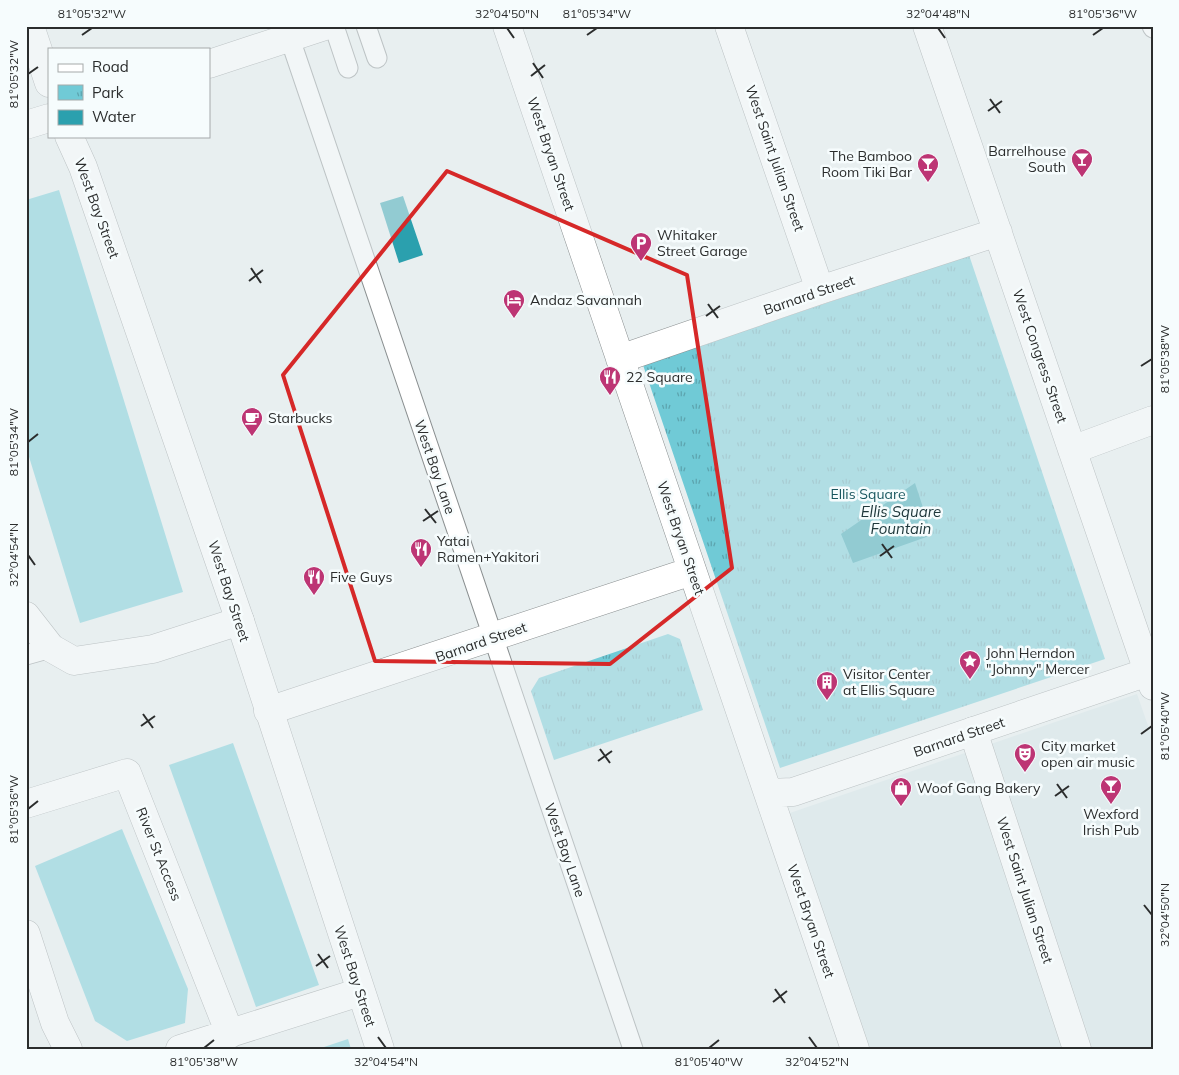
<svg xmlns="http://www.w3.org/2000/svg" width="1179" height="1075" font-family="Mulish,sans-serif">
  <defs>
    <pattern id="park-tufts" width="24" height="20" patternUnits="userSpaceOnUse" patternTransform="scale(1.25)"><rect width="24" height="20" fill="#70cad6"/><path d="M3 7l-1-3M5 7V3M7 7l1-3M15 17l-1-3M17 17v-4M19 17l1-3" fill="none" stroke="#5ca4ae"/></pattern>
  </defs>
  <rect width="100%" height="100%" fill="#e8eff0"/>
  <!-- built -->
  <path fill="#d5e4e6" d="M1137,694L1153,740V1049H868L787,814Z"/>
  <!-- green -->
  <path fill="#70cad6" d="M59,190L183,592L80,623L26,447V200Z
    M233,743L319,985L256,1007L169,765Z
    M122,829L188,989L185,1023L127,1041L95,1021L35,866Z
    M348,1039L351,1049H318Z"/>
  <!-- park -->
  <path fill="url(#park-tufts)" d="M969,255L1105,659L780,768L643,365Z
    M668,634L680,639L703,710L554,760L531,691L539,678Z"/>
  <!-- water -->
  <path fill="#2ba0ae" d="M403,196L423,255L399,263L380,203Z
    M915,483L932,535L853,563L841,534Z"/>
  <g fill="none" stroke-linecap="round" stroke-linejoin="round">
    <!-- service casing -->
    <g stroke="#8a8f90" stroke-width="21">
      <path id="service" d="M334,26L348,68
        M366,26L377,58
        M1152,26L1153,28
        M286,27L633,1049
        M26,655L51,648"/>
    </g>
    <!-- pedestrian casing -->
    <g stroke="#8a8f90" stroke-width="29">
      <path id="pedestrian" d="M973,731L1077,1049"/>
    </g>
    <!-- minor casing -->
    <g stroke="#8a8f90" stroke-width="29">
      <path id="minor" d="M507,26L855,1049
        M729,26L820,290
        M927,26L1153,686
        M26,125L49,118
        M620,359L820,290L998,232
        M1072,450L1153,420
        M26,616L51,648L74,661L153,649L240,621
        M268,711L692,571
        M768,793L793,792L1148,672
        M26,804L127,773L230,1034
        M26,934L55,1023L68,1049
        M180,1049L360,992"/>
    </g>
    <!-- secondary casing -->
    <g stroke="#8a8f90" stroke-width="29">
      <path id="secondary" d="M209,64L325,26"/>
    </g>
    <!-- primary casing -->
    <g stroke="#8a8f90" stroke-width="29">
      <path id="primary" d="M30,26L49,83
        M69,136L83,167L240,621L380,1049"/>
    </g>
    <!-- service -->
    <use href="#service" stroke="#fff" stroke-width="19"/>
    <!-- pedestrian -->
    <use href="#pedestrian" stroke="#fff" stroke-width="28"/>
    <!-- minor -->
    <use href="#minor" stroke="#fff" stroke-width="28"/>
    <!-- secondary -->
    <use href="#secondary" stroke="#fff" stroke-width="28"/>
    <!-- primary -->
    <use href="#primary" stroke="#fff" stroke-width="28"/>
  </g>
  <!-- marked area -->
  <path d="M0 0H1179V1075H0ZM447,171L687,275L732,568L610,664L375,661L283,375Z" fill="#e8eff0" fill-opacity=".55" fill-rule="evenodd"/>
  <path fill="none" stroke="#d62828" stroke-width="4" stroke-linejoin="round" d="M447,171L687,275L732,568L610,664L375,661L283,375Z"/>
  <!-- ticks -->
  <path fill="none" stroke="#2b2d2d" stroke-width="2" d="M507,28L514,38M938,28L945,38M82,35L92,28M587,35L597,28M1093,35L1103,28M533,63L543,78M28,74L38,67M531,76L545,65M990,99L1000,113M988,111L1002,101M251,268L261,283M249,281L263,270M708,304L718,318M706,316L720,306M1141,366L1152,359M28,442L38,434M425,509L436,523M423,521L438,511M882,544L892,558M28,555L35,565M880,556L894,546M143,714L153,728M141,726L155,716M1141,734L1152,726M600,749L610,763M598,761L612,751M1057,784L1067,798M1055,796L1069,786M28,809L38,801M1144,905L1152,915M318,954L328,968M316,966L330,956M775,989L785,1003M773,1002L787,991M378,1037L386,1048M809,1037L817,1048M204,1048L214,1040M709,1048L719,1040"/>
  <!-- icons -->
  <defs>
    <g id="bar-pin" transform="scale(1.125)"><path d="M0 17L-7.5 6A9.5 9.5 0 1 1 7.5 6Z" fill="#bd3574" stroke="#f6fcfd"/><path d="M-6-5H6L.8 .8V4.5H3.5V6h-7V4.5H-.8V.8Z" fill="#fff"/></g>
    <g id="parking-pin" transform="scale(1.125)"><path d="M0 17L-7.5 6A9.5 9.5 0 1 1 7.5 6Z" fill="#bd3574" stroke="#f6fcfd"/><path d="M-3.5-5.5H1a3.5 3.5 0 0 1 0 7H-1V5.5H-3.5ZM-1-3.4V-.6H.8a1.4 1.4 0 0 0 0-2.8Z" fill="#fff"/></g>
    <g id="hotel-pin" transform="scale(1.125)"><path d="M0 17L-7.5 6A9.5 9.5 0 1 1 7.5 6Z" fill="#bd3574" stroke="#f6fcfd"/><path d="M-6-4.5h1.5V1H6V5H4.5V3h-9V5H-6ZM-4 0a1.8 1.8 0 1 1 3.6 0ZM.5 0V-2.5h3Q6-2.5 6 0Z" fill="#fff"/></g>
    <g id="restaurant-pin" transform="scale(1.125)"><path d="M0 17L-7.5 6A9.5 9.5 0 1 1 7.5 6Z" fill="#bd3574" stroke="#f6fcfd"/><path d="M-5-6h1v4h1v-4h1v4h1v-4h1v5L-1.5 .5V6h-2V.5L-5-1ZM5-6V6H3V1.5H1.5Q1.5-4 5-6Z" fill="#fff"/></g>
    <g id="cafe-pin" transform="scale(1.125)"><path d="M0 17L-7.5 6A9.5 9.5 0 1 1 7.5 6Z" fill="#bd3574" stroke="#f6fcfd"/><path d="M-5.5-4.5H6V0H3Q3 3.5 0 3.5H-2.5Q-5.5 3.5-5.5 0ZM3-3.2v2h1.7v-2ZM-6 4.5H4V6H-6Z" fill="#fff"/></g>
    <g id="sight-pin" transform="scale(1.125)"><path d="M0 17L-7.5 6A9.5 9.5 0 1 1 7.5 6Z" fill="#bd3574" stroke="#f6fcfd"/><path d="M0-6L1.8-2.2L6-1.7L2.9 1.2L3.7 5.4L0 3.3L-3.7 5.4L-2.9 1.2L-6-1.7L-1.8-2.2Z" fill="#fff"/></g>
    <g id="building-pin" transform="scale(1.125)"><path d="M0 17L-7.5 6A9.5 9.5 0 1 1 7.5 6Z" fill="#bd3574" stroke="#f6fcfd"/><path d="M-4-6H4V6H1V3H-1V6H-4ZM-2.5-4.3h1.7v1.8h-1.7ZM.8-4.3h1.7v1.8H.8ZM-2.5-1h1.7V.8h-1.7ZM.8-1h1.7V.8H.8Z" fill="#fff"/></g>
    <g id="theatre-pin" transform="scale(1.125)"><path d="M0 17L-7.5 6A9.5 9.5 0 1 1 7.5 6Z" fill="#bd3574" stroke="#f6fcfd"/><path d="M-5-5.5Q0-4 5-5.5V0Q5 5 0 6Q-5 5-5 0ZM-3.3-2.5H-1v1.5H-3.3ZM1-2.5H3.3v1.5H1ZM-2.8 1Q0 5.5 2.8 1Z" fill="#fff"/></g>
    <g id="shop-pin" transform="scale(1.125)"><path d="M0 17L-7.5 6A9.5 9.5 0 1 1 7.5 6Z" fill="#bd3574" stroke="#f6fcfd"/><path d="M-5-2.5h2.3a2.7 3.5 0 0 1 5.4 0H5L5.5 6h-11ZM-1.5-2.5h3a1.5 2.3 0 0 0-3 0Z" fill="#fff"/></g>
  </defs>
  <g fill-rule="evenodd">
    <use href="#bar-pin" x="1082" y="159"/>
    <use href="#bar-pin" x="928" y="164"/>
    <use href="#parking-pin" x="641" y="243"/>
    <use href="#hotel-pin" x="514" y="300"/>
    <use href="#restaurant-pin" x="610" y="377"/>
    <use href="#cafe-pin" x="252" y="418"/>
    <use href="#restaurant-pin" x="421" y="549"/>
    <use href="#restaurant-pin" x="314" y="577"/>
    <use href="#sight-pin" x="970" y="661"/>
    <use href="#building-pin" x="827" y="682"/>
    <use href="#theatre-pin" x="1025" y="754"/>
    <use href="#bar-pin" x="1111" y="786"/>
    <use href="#shop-pin" x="901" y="788"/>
  </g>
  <g text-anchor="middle" stroke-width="5" stroke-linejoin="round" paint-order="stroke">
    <!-- poi labels -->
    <g font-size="14" fill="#2b2d2d" stroke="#f6fcfd" text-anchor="start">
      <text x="1066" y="156" text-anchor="end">Barrelhouse<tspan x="1066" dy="16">South</tspan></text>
      <text x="912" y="161" text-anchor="end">The Bamboo<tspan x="912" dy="16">Room Tiki Bar</tspan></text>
      <text x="657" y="240">Whitaker<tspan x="657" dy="16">Street Garage</tspan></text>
      <text x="530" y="305">Andaz Savannah</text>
      <text x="626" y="382">22 Square</text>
      <text x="268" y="423">Starbucks</text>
      <text x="437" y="546">Yatai<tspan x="437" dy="16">Ramen+Yakitori</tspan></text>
      <text x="330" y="582">Five Guys</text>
      <text x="986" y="658">John Herndon<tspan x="986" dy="16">"Johnny" Mercer</tspan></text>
      <text x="843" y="679">Visitor Center<tspan x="843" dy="16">at Ellis Square</tspan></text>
      <text x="1041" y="751">City market<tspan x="1041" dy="16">open air music</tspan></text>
      <text x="917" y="793">Woof Gang Bakery</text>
      <text x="1111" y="819" text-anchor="middle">Wexford<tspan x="1111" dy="16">Irish Pub</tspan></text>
    </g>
    <!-- street labels -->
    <g font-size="14" fill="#2b2d2d" stroke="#f6fcfd">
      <text transform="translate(551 154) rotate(71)" y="5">West Bryan Street</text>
      <text transform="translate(775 158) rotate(71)" y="5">West Saint Julian Street</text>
      <text transform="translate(97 208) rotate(70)" y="5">West Bay Street</text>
      <text transform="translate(809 295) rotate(-19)" y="5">Barnard Street</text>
      <text transform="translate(1040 356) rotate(71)" y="5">West Congress Street</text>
      <text transform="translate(435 467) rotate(71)" y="5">West Bay Lane</text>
      <text transform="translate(681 538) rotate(71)" y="5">West Bryan Street</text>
      <text transform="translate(229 591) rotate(72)" y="5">West Bay Street</text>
      <text transform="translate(481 642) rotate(-19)" y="5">Barnard Street</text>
      <text transform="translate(959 737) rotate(-19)" y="5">Barnard Street</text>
      <text transform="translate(565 850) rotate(71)" y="5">West Bay Lane</text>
      <text transform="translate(159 854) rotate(68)" y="5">River St Access</text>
      <text transform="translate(1025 890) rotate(72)" y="5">West Saint Julian Street</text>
      <text transform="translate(811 921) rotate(71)" y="5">West Bryan Street</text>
      <text transform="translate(355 976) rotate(72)" y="5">West Bay Street</text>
    </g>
    <!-- park labels -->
    <g font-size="14" fill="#18565e" stroke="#f6fcfd">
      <text x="868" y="499">Ellis Square</text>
    </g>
    <!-- water labels -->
    <g font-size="15" font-style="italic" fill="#20383c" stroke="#f6fcfd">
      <text x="901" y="517">Ellis Square<tspan x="901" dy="17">Fountain</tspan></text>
    </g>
  </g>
  <!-- border -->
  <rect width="1179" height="1075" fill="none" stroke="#f6fcfd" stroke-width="55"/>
  <!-- legend -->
  <rect x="48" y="48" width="162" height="90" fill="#f6fcfd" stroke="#a5a9aa"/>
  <rect x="58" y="64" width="25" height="8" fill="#ffffff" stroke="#a5a9aa"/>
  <text x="92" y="72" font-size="15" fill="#2b2d2d">Road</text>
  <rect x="58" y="85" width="25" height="15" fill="url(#park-tufts)" stroke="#a5a9aa"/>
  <text x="92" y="98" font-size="15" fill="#2b2d2d">Park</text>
  <rect x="58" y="110" width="25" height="15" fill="#2ba0ae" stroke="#a5a9aa"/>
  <text x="92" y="122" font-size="15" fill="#2b2d2d">Water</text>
  <rect x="28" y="28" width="1124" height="1020" fill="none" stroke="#2b2d2d" stroke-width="2"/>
  <g font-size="12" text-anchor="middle" fill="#2b2d2d">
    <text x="92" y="18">81°05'32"W</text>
    <text x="507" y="18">32°04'50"N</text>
    <text x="597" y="18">81°05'34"W</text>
    <text x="938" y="18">32°04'48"N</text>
    <text x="1103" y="18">81°05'36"W</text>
    <text transform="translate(14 74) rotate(-90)" y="4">81°05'32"W</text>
    <text transform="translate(1165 359) rotate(-90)" y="4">81°05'38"W</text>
    <text transform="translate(14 442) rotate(-90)" y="4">81°05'34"W</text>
    <text transform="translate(14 555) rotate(-90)" y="4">32°04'54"N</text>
    <text transform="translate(1165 726) rotate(-90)" y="4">81°05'40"W</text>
    <text transform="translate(14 809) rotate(-90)" y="4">81°05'36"W</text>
    <text transform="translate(1165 915) rotate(-90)" y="4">32°04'50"N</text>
    <text x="204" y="1066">81°05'38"W</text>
    <text x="386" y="1066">32°04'54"N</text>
    <text x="709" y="1066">81°05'40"W</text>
    <text x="817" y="1066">32°04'52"N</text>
  </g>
</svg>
